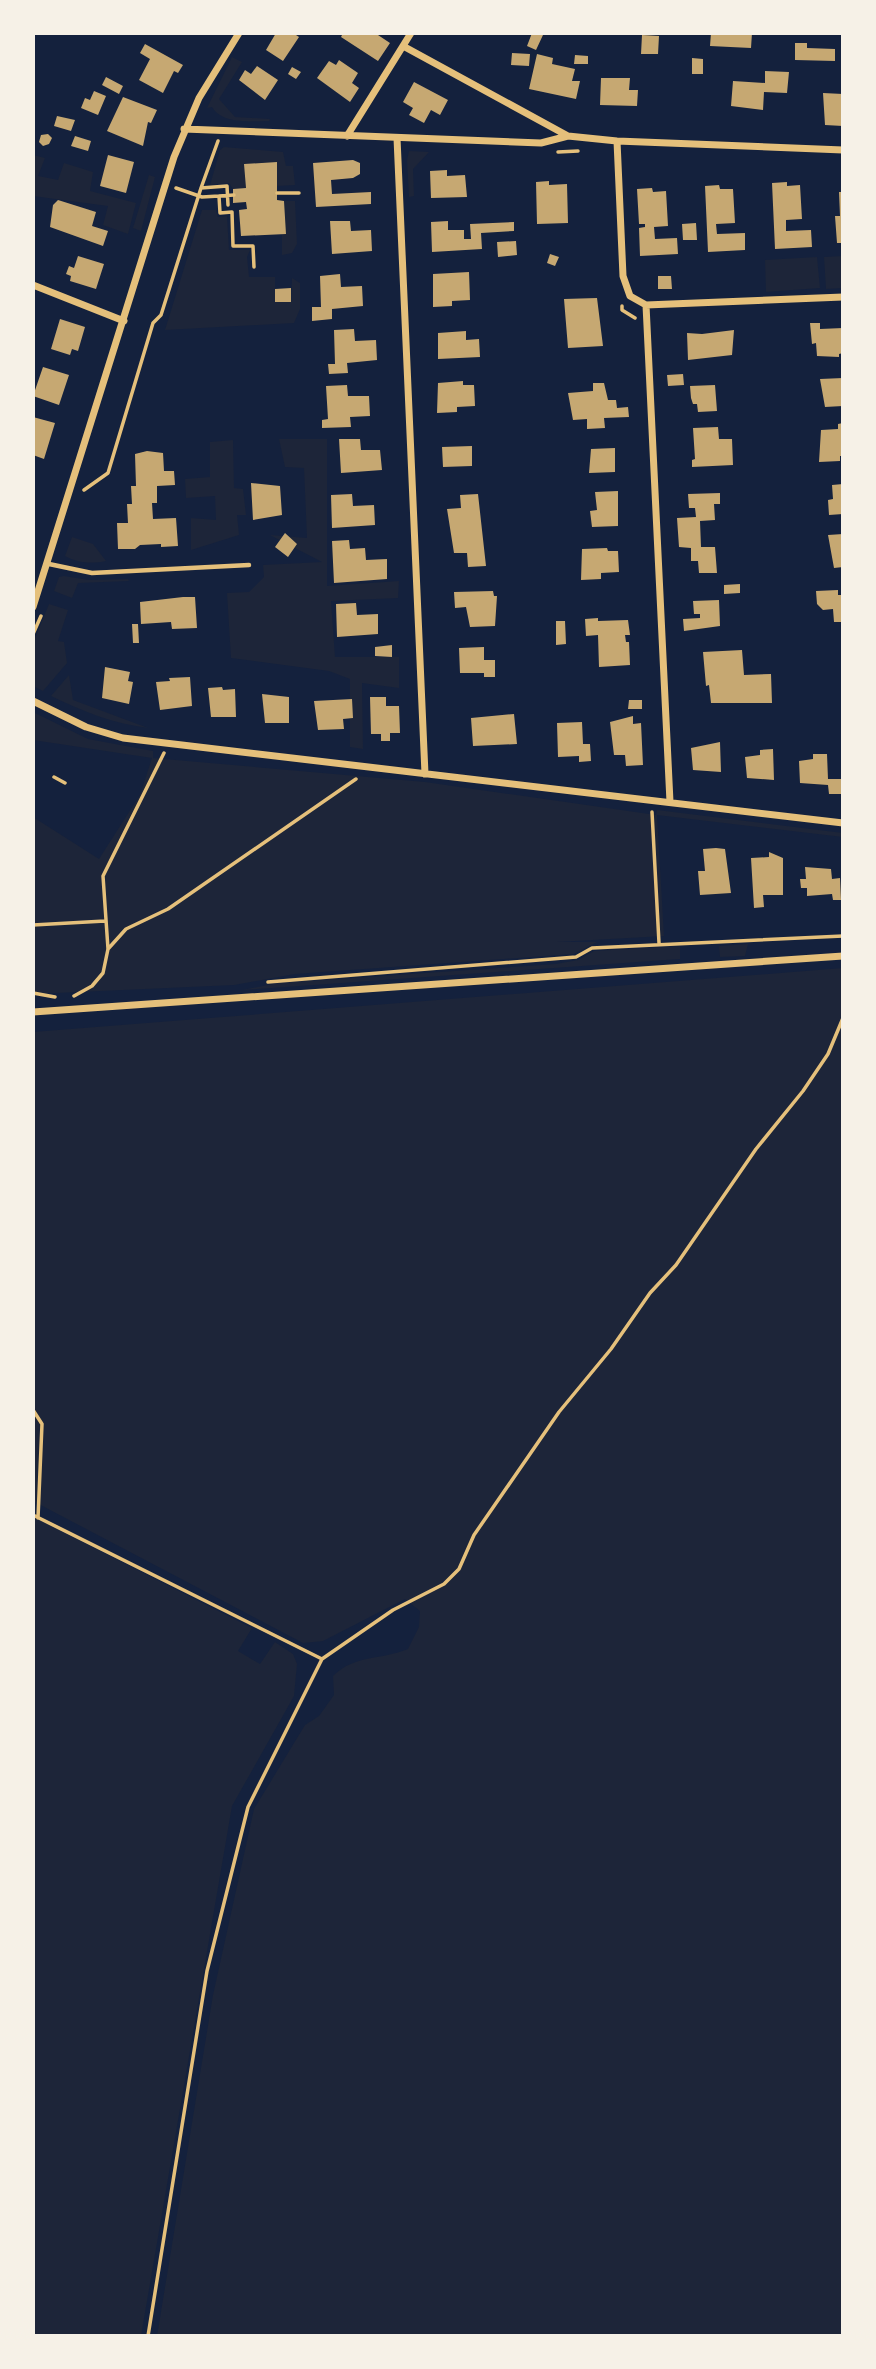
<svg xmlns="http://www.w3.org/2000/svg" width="876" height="2369" font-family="'Titillium Web',sans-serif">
  <rect width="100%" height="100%" fill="#14213d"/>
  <!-- green -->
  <path fill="#1d2539" d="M232,57L242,62L219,99L235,117L270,119L269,121C251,121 223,125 212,107L207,108Z
    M224,147L283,152L286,166H293L295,185L277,186V162L244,164L246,188L233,189L229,183L210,185L220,150Z
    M409,151L429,152L413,169L414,196L409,197L407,160Z
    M33,155L45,158L38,176L58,180L64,163L93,172L90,191L136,203L128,234L103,225L108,206L33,196Z
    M149,175L155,177L141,231L133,228Z
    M284,201H295L297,244L292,253L282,255V234H286Z
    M202,210H216L218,217L227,216L229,250H250L247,257L249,277H275V302H291L292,278L300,283V309L294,323L165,330Z
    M843,256V288L826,289L824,257Z
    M817,257L820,288L766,292L765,260Z
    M279,439H327V586L399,581L398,598L331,601L335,657H399V688L362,683L363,749L350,747V679L329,671L231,658L227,593L249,592L264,577L263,565L322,562L270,535L307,538L304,468L285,467Z
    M233,440L234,488L243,489L246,515H237L239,535L191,550V518L216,520L215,496L186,498L185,479L210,477V442Z
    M72,537L93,544L106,561C92,564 77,563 65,556Z
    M64,576L89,580L128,579L129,581L78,583L72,598L54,591L59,577Z
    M49,604L68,610L58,641L64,642L67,663L43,691L33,686V643Z
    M69,675L73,700L148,728C112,723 84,712 51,696Z
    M33,712L88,739L153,751V758L425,782L656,815L657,810L843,833V837L657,815L664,936L557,942H597L574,954L295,974L234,985L33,994V817L99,859L140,795L152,758L33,740Z
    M748,944L745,956L720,957L719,946Z
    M680,946V959L242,990L278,983L556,964L578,960L594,951Z
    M843,968V2336H157L213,1995L254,1809L305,1725L319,1716L334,1695L333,1676C356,1654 378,1661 408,1649L419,1627L420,1611L405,1599L323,1641L303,1643L33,1501V1032Z
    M33,1517L252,1628L238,1651L260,1664L275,1642L293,1654L297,1664L294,1696L232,1806L141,2336H33Z"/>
  <!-- building -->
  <path fill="#c6a872" d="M276,33H293L299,37L283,61L266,50Z
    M343,33H375L390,43L378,61L341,37Z
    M532,33L543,35L536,50L527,46Z
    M711,33H752L751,48L710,46Z
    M642,35L659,36L658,54H641Z
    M795,43H807V48L835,49V61L795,60Z
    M145,44L183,65L178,73L174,71L163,93L139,80L150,59L140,53Z
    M512,53L530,54L529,66L511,65Z
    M537,54L553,58L552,64L575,69L572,81H580L576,99L529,89Z
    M575,55L588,56V64H574Z
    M692,58L703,59V74H692Z
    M339,60L358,73L352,83L359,88L350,102L317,78L329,61L336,65Z
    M257,66L278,80L265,100L239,80L245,70L251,74Z
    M292,67L301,72L296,79L288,74Z
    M765,71L789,72L787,93L764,92L763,110L731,106L733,81L765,83Z
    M106,77L123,86L119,94L102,85Z
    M601,78H630L629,90H638L637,106L600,105Z
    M414,82L448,100L440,115L431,110L424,123L409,115L413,108L403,102Z
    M94,91L106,96L98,115L81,108L85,98L90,100Z
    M823,93L843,94V126L825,125Z
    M123,97L157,110L151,123L148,122L143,146L107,131Z
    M57,116L75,120L71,131L54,126Z
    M48,134L52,138L49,144L43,146L39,142L41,135Z
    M75,136L91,141L88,151L71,146Z
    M108,155L134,162L126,193L100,186Z
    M353,160L360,163V174L353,178L331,180L332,194L371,192V204L316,207L313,163Z
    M277,162V200L284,201L286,234L241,236L239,210L247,209L246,202L233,203V189L246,188L244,164Z
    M447,170V176L465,175L467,197L431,198L430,171Z
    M549,181V185L567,184L568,223L537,224L536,182Z
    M787,182V186L800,185L802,219L786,220V231L811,230L812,247L775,249L772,183Z
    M719,185L720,189H733L735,223L716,224L717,234L745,233V250L708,252L705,186Z
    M652,188L653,192L666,191L668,226L654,227L655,239L677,238L678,254L640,256L639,228L645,227V224H639L637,189Z
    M839,192H843V243H837L835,216H840Z
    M58,200L96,212L92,226L108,231L103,246L50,227L53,205Z
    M330,221H350L351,231L371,230L372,251L332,254Z
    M448,221V230H464V239H471L470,224L514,222V231L481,233L482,249L432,252L431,222Z
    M696,223L697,240H683L682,224Z
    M516,241L517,255L498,257L497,242Z
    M550,254L559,257L555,266L547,263Z
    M78,256L104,264L96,289L70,281L71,276L66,274L69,266L74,268Z
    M469,272L470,300L452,301V306L433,307V274Z
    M340,274L341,287L362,286L363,306L332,309V319L312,321V307H321L320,276Z
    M658,276H671L672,289H658Z
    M291,288V302H275V289Z
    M597,298L603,346L568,348L564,299Z
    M60,319L85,327L78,351L72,349L70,355L51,349Z
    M810,323H820V329L843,328V353L839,354V357L817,356L816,343L812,344Z
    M354,329L355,341L376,340L377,360L347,363L348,373L329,374L328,364H335L334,330Z
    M734,330L732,355L688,360L687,333L702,334Z
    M466,331V340L479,339L480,357L438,359V333Z
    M43,367L69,375L59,405L33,396Z
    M683,374L684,385L668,386L667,375Z
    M843,378V406L825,407L820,379Z
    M463,381V385H474L475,406L457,407V412L437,413L438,383Z
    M593,383H604L608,400H616L617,408L628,407L629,417L604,418L605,428L587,429V419L573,420L568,393L593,391Z
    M347,385L348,396H369L370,416L350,417L351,427L322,428V420L328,419L326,386Z
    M715,385L717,411L698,412L697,404H693L691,398L690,386Z
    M33,417L55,423L44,459L33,455Z
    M843,423V456H840V461L819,462L821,430L838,429V424Z
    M718,427L719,439H732L733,465L692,467V460L695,459L693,428Z
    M339,439H360L361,450H380L382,470L341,473Z
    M472,446V466L443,467L442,447Z
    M615,448V472L589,473L591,449Z
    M147,451L163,453L164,471H174L175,485L157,486V503H152L153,519L176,518L178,546L161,547V544L140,545L135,549H118L117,523H128L127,504H132L131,486H136L135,454Z
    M251,483L280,486L282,515L253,520Z
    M843,484V514L829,515L828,500L833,499L832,485Z
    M618,491V526L592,527L590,511L597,510L595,492Z
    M720,493V504H714L715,520L700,521L701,547H715L717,573H699L698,561H691V548L679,547L677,518L696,517L695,508H689L688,494Z
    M352,494L353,506L374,505L375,525L332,528L331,495Z
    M478,494L486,566L468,567L467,553H454L447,509L461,508L460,495Z
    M285,533L297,544L288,557L275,547Z
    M843,534V567L834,568L828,535Z
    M349,540L350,549L365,548L366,560L387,559V579L334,583L332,541Z
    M607,548L608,551H618L619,572L601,573V579L581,580L582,549Z
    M740,584V593L724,594V585Z
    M838,590V595H843V622H834L833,609L823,610L817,604L816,591Z
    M493,591L494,596H497L495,626L470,627L466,607L455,608L454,592Z
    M183,597H195L197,628L172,629L171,622L141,624L140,602Z
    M719,600L720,626L684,631L683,619L700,618V614H694L693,601Z
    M356,603L357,615L378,614V634L337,637L336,604Z
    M598,618V621L628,620L630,635H625L626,642H629L630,665L599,667L598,635L586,636L585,619Z
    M556,621H565L566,644L556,645Z
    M132,624H138L139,643H133Z
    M392,645V657L375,656V647Z
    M484,647V660H495V677H484V673H460L459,648Z
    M742,650L744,675L771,674L772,703H711L709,685L706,686L703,652Z
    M105,667L130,672L128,681L133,682L129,704L102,698Z
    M190,677L192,706L160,710L156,682L170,681L169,678Z
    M222,687L223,690L235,689L236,717H211L208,688Z
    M262,694L289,697V723H265Z
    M370,697H386V706H399L400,733H390V741H381V734H371Z
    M352,699L353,718L343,719L344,729L318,730L314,701Z
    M629,700H642V709H628Z
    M514,714L517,744L473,746L471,718Z
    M633,716V724L641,723L643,765L626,766L625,755H614L610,722Z
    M582,722L583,744H590L591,761L579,762V756L558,757L557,723Z
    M720,742L721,772L693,770L691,748Z
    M773,749L774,780L747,778L745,757L760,755V750Z
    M813,754H827L828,779H843V794H829L828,785L800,783L799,761L813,759Z
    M716,848L725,849L731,893L700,895L698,871H705L703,849Z
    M769,852L783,858V895H763L764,907L754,908L751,858L769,857Z
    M805,867L831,869L832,879L840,878L841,900H833L832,894L807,896V888H801L800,879H806Z"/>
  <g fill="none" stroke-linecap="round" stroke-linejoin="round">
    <!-- path -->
    <path stroke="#e5c07b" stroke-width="3.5" d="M558,152L578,151
      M176,188L202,197L219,196L220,213L232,212L233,246H253L254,267
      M201,188L218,141
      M277,193H299
      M219,196L234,195
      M622,306V310L635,318
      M84,490L108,473L153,323L161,315L201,188L227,186L228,205
      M33,634L41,616
      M54,777L65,783
      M652,812L659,943
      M33,925L105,921
      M108,949L126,929L168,909L356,779
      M268,982L576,957L592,948L843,936
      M33,993L55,997
      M74,996L92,986L103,973L108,949L103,876L164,753
      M33,1410L42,1424L38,1518
      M33,1515L322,1659L248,1807L207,1971L148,2336
      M322,1659L393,1610L444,1584L459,1569L474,1535L559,1412L611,1349L650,1293L676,1265L756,1149L803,1091L828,1054L843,1018"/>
    <!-- service -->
    <path stroke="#e5c07b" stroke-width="4.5" d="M49,564L92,573L249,565"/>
    <!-- minor -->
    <path stroke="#e5c07b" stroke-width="7" d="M403,46L568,136
      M184,129L541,143L568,136L617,141L843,150
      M347,136L411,33
      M397,138L425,774
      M617,141L623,276L630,296L646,305L670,802
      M33,285L124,321
      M646,305L843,297
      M33,607L174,157L199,98L239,33
      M33,701L86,727L123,738L843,823
      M33,1012L843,956"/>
  </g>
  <!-- border -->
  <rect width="876" height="2369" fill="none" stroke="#f6f1e7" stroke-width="70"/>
</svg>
